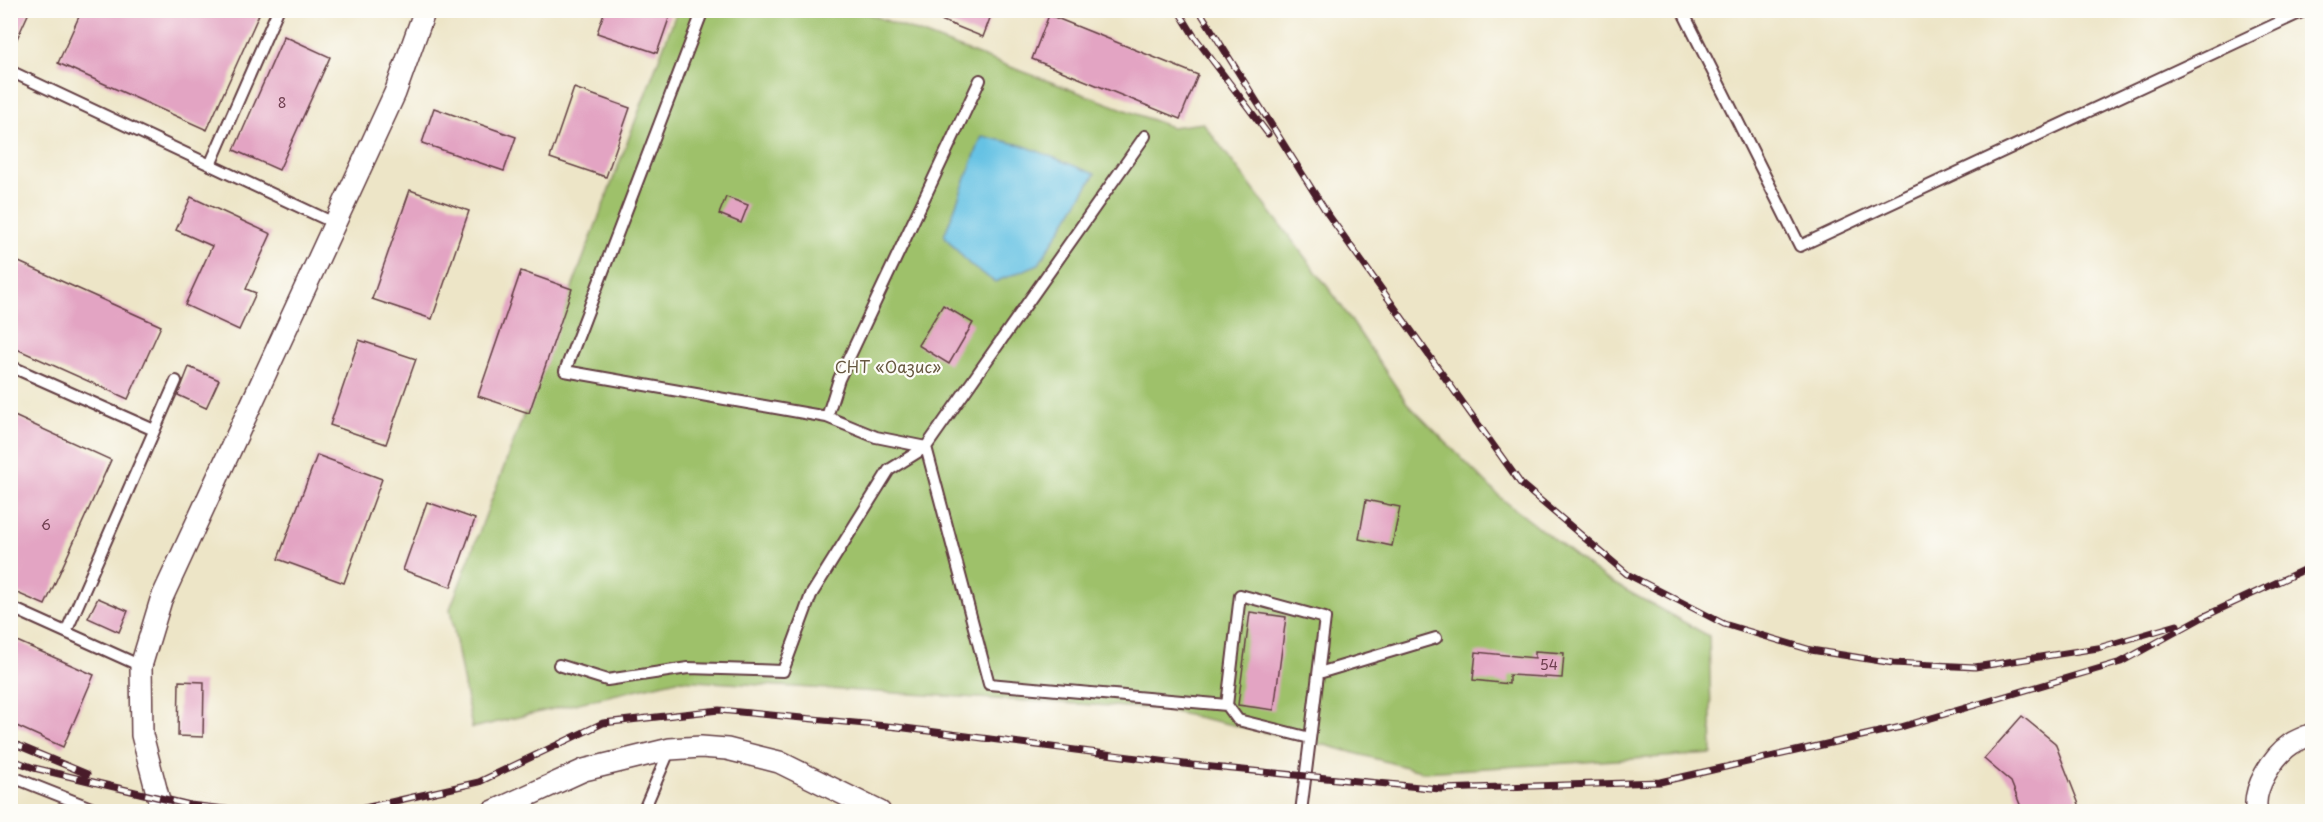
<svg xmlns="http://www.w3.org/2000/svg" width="2323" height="822" font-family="'Playpen Sans',sans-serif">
  <rect width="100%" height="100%" fill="#fdfcf7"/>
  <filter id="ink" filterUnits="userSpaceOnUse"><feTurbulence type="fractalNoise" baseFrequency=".0167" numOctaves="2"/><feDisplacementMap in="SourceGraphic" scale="12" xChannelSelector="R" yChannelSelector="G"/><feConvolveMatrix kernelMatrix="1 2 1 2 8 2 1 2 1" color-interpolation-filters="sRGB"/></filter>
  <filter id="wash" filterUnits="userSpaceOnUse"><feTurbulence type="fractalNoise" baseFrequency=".008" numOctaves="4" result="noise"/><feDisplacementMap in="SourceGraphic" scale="24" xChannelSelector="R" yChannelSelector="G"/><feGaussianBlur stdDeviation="1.35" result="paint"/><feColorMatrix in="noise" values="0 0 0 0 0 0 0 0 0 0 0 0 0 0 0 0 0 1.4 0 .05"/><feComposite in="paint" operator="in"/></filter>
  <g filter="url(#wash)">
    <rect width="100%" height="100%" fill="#ede5c7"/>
    <!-- green -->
    <path fill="#9ec16b" stroke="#74704b" stroke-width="1.5" d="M677,11H861L1171,127L1203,123L1336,298L1407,403L1502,499L1604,578L1709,636L1712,754L1424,772L1325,745L1160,709L677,680L472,728L450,609Z"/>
    <!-- water -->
    <path fill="#66c2e4" stroke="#587088" stroke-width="1.5" d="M982,136L1022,145L1095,174L1039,264L995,282L971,266L944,236Z"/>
    <g id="blocks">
      <!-- building -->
      <path fill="#e3a4c3" d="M10,10H30L10,54Z
        M82,10H261L207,130L58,63Z
        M605,10H672L657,53L597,33Z
        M916,10H993L983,37Z
        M1049,15L1198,75L1180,119L1032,59Z
        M284,36L330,57L279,170L234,150Z
        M574,88L630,108L606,177L550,158Z
        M434,108L516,137L504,171L422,143Z
        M410,190L469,211L432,319L372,299Z
        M191,197L271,234L246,289L256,293L239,330L185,305L212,246L176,230Z
        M726,197L748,205L741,223L719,214Z
        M10,258L161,326L128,399L10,346Z
        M521,271L572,289L529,413L478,396Z
        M943,305L973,323L949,364L918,345Z
        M359,340L416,359L386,444L330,425Z
        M189,367L219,380L206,408L178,395Z
        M10,414L111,460L45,605L10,590Z
        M317,455L382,479L344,583L278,559Z
        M1366,500L1400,507L1392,546L1359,539Z
        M427,502L475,519L451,587L403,570Z
        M98,598L128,611L119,632L88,618Z
        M1250,612L1286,617L1274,710L1238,705Z
        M10,638L94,675L63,747L10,723Z
        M1535,651L1564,653L1562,678L1509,675V684L1473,680L1476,652L1535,658Z
        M179,681L204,682L203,737L178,736Z
        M2022,716L2055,743L2082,812H2023L2011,782L1984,759Z"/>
    </g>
  </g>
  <g filter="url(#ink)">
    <use href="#blocks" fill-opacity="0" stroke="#623d42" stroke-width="1.5"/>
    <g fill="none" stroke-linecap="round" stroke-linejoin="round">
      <!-- lane casing -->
      <g stroke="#623d42" stroke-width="14">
        <path id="lane" d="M1682,10L1800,246L2306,10
          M10,71L334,223
          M1145,136L926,447L989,684L1227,705L1240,595L1325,618L1301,812
          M210,165L278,10
          M10,366L154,430
          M827,417L839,379L980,80
          M10,607L141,666
          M66,632L176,381
          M559,665L607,680L688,668L783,671L811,595L889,470L926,447L876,437L827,417L565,371L703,10
          M1319,673L1436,638
          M1227,705L1238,720L1310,738
          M10,776L101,812
          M643,812L670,749"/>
      </g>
      <!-- street casing -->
      <g stroke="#623d42" stroke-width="24">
        <path id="street" d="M162,812L142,735L141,666L161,600L395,93L425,10
          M492,812L584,770L670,749L701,747L727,749L779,762L880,812
          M2257,812C2251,790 2273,756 2291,744C2297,740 2306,737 2312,734"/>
      </g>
      <!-- lane -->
      <use href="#lane" stroke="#fff" stroke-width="10"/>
      <!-- street -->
      <use href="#street" stroke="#fff" stroke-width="21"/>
      <!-- rail casing -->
      <g stroke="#4a1f2b" stroke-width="7">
        <path id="rail" d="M1178,10L1194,36L1268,134
          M1199,10L1327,213L1521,484L1627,574L1724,624L1811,650L1893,663L1975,667L2098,648L2177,625
          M10,742L87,774
          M10,759L34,768L190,805L250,812
          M347,812L479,782L603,723L719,710L897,727L1192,765L1440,789L1660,782L1901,727L2121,662L2203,617L2312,566"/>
      </g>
      <!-- rail -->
      <use href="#rail" stroke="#fdfcf7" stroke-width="4.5" stroke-dasharray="14" stroke-linecap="butt"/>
    </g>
  </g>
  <g text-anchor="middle" stroke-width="4.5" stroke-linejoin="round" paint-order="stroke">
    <!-- number labels -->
    <g font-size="14" fill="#704051">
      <text x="282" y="108">8</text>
      <text x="46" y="530">6</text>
      <text x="1549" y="670">54</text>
    </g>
    <!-- park labels -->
    <g font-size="16" fill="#675841" stroke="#fdfcf7">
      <text x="888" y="373">СНТ «Оазис»</text>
    </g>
  </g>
  <!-- margin -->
  <rect width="2323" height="822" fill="none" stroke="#fdfcf7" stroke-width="36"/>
</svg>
